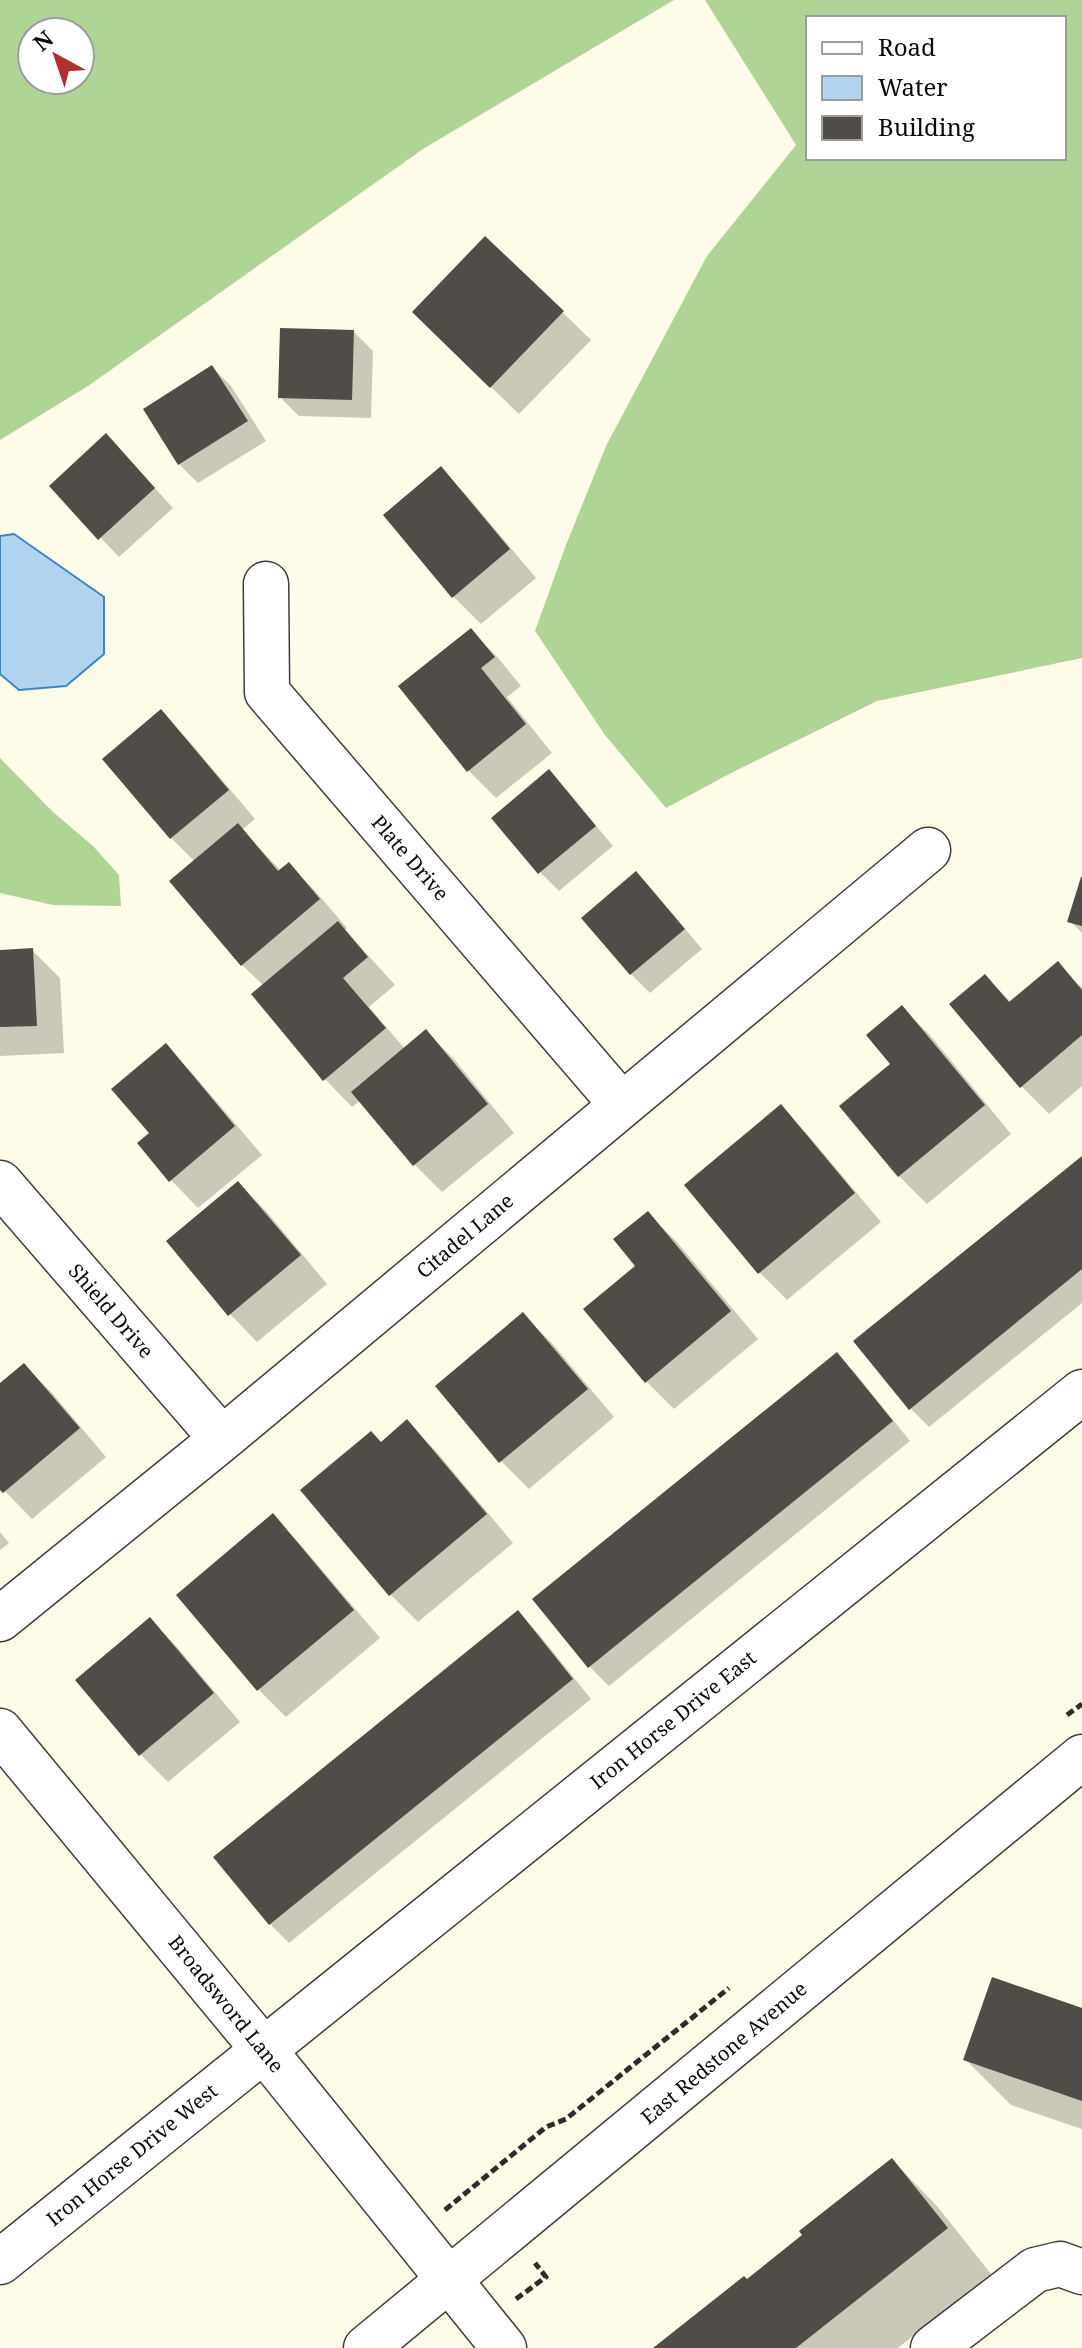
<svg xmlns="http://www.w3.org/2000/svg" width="1082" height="2348" font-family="'Noto Serif',serif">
  <rect width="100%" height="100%" fill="#fefbe9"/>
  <!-- forest -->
  <path fill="#aed496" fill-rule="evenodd" d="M0,0H674L423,149L88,386L0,440ZM80,32V80H32V32Z
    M705,0H1082V658L877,701L731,773L666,808L605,735L535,631L566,545L606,446L707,256L796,145ZM808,18H1064V158H808Z
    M0,758L53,812L93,846L119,875L121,906L53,905L0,893Z"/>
  <!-- water -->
  <path fill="#b1d5f1" stroke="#3e85c3" stroke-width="2" d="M14,534L104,597V654L66,686L19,690L0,674V536Z"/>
  <!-- shadow -->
  <path fill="#0003" d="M486,238L591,340L519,414L442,340Z
    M354,332L373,351L371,418L299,416L280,397Z
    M212,367L231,386L266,441L198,483L179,464Z
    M125,455L173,508L119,557L51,486Z
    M441,469L468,497L536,578L481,624L454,597L386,515Z
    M471,630L498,658L521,686L507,697L552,753L496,798L469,771Z
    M161,712L188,740L255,819L242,830L281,871L289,865L316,892L347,928L345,930L395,985L369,1007L405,1049L426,1032L454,1059L514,1133L442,1192L415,1165L361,1100L352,1107L325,1079L264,986L242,965L195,862L171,838L105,759Z
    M548,772L567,791L613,846L559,891L540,872Z
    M636,874L655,893L702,949L650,993L631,974Z
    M1082,881V933L1070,921Z
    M32,950L60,978L64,1053L0,1056V952Z
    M1058,964L1082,988V1086L1049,1114L1021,1086L985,976L1012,1003Z
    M902,1008L930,1035L1011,1134L927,1204L899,1176L893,1064Z
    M166,1046L193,1074L262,1155L198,1208L171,1180L151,1133Z
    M780,1107L808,1135L881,1222L787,1300L760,1273L687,1186Z
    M1082,1159V1303L929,1427L910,1408Z
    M238,1183L266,1211L327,1284L257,1342L230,1314Z
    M648,1214L676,1241L758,1339L674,1409L646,1381L638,1267Z
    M523,1315L551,1342L614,1417L529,1489L501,1461Z
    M837,1355L856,1374L910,1441L609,1686L590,1667Z
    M24,1365L52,1393L106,1457L32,1519L0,1486V1386Z
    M407,1422L435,1450L513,1543L418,1622L391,1595L303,1491L382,1444Z
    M273,1516L300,1544L380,1638L286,1717L259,1690Z
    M0,1532L9,1543L0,1550Z
    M518,1613L537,1632L591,1699L289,1943L270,1924Z
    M150,1620L177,1647L240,1722L168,1782L140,1754Z
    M1082,2010V2129L1011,2105L966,2060Z
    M892,2160L937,2206L991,2274L898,2348H656L747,2282Z"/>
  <!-- building -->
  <path fill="#524c48" d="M485,236L564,311L490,388L412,312Z
    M280,328L354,330L352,400L278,398Z
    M212,365L248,421L178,465L143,409Z
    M106,433L155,488L98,540L49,486Z
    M441,466L510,549L452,598L383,515Z
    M471,628L495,657L481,668L526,724L467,772L398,686Z
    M161,709L229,790L170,839L102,759Z
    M549,769L596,826L538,874L491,818Z
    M238,823L278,871L289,862L320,899L241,966L169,881Z
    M636,871L685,929L630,975L581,918Z
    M1081,877H1082V926L1067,922Z
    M338,921L368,957L343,978L386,1028L323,1081L251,994Z
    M33,948L37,1026L0,1027V950Z
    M1058,961L1082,990V1035L1020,1088L949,1004L985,974L1009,1002Z
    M902,1005L985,1105L898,1177L839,1106L890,1064L866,1035Z
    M426,1029L488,1104L413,1166L351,1092Z
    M166,1043L235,1126L169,1182L137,1143L149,1133L111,1089Z
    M781,1104L855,1193L758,1274L684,1185Z
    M1082,1156V1269L909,1410L853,1341Z
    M238,1181L301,1255L228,1316L166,1241Z
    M648,1211L731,1311L645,1383L583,1309L635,1266L613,1239Z
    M523,1312L588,1389L499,1463L435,1386Z
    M837,1352L893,1421L588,1668L532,1599Z
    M24,1363L80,1428L3,1493L0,1490V1383Z
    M407,1419L487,1514L389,1596L300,1490L371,1431L381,1442Z
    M273,1513L354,1610L257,1691L176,1595Z
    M518,1610L573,1679L269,1925L213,1857Z
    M150,1617L214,1693L139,1756L75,1680Z
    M992,1977L1082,2008V2101L963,2060Z
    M892,2158L948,2228L796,2348H653L744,2276L747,2279L802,2235L799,2231Z"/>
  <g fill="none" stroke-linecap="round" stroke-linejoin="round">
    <!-- minor casing -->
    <g stroke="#3d3d3d" stroke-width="47">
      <path id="minor" d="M266,584L267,692L622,1105
        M0,1183L222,1439
        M0,1619L222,1439L928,850
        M0,1731L263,2049L504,2348
        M0,2262L1082,1392
        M366,2348L1082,1757
        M933,2348L1035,2270L1060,2264L1082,2272"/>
    </g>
    <!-- path -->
    <path stroke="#2c2c2c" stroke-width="5" stroke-dasharray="8 4" stroke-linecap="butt" d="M1067,1715L1082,1704
      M445,2210L546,2127L566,2119L729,1988
      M516,2299L546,2277L535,2263"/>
    <!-- minor -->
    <use href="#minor" stroke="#fff" stroke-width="44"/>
  </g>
  <g text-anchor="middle" stroke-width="8" stroke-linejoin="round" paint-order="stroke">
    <!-- street labels -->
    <g font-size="20" fill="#0a0a0a" stroke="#fff">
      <text transform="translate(410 858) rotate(49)" y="7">Plate Drive</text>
      <text transform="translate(465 1236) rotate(-40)" y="7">Citadel Lane</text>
      <text transform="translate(111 1311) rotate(49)" y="7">Shield Drive</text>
      <text transform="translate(673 1720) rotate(-39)" y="7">Iron Horse Drive East</text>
      <text transform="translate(226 2004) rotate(51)" y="7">Broadsword Lane</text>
      <text transform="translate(724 2053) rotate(-40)" y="7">East Redstone Avenue</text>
      <text transform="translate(132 2155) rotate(-39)" y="7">Iron Horse Drive West</text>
    </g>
  </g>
  <!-- legend -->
  <rect x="806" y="16" width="260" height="144" fill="#ffffff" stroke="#9d9d9d" stroke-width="2"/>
  <rect x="822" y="42" width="40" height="12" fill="#ffffff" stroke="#9d9d9d" stroke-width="2"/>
  <text x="878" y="56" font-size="24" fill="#0a0a0a">Road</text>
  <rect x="822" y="76" width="40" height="24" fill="#b1d5f1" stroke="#9d9d9d" stroke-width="2"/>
  <text x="878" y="96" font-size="24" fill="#0a0a0a">Water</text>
  <rect x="822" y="116" width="40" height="24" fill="#524c48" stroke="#9d9d9d" stroke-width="2"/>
  <text x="878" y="136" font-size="24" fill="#0a0a0a">Building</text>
  <!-- north arrow -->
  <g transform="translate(56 56) rotate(320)"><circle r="38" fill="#ffffff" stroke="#9d9d9d" stroke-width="2"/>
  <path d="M0-6L14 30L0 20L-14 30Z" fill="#af302d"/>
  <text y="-12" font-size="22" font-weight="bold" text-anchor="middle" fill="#0a0a0a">N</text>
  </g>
</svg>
